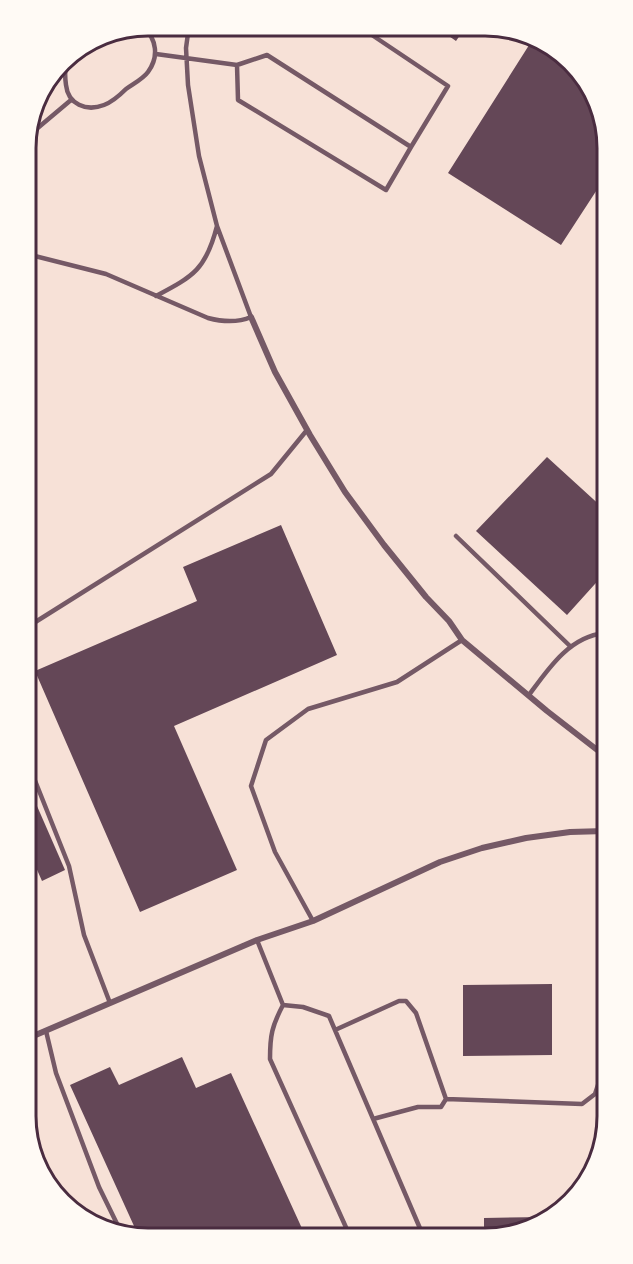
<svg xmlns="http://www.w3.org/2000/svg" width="633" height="1264" font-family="'DejaVu Sans',sans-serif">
  <rect width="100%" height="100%" fill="#f7e1d7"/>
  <!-- building -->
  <path fill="#644757" d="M436,27L465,28L456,41Z
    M531,42L576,71L601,109L602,182L561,245L448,173Z
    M547,457L604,509V574L567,615L476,531Z
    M281,525L337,655L174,726L237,870L140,912L35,671L197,601L183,567Z
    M30,790L65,870L42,881L30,854Z
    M552,984V1055L463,1056V985Z
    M182,1057L196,1088L231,1073L305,1235L139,1237L70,1085L110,1067L119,1085Z
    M545,1217L524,1232L484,1233V1218Z"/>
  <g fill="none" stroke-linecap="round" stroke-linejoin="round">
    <!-- service -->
    <path stroke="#755966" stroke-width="4.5" d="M360,27L448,86L411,147
      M105,34C97,40 73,56 68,62C64,68 65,78 66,85C68,104 86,112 104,105C112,102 120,95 126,89C133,84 143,79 148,72C159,57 157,39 143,27
      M156,54L237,65L267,55L411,147L386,190L238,100L237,65
      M27,137L71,100
      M27,254L106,274L208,318C223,322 237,323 251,317L217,226L199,156L188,85L186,48L189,26
      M156,296C194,276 206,269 217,226
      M456,536L571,647
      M29,626L271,474L307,430
      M529,695C548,669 569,637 604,633
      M30,768L69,866L84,935L110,1003
      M313,921L275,852L251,786L266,740L308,709L397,682L462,640
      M257,940L283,1005C272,1026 270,1035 270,1059L349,1234
      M283,1005L303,1007L329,1016L422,1233
      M335,1030L399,1001H406L416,1013L446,1099L441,1107H418L373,1119
      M46,1031L56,1073L99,1187L121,1232
      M446,1099L582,1104L595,1094L601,1076L599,912"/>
    <!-- minor -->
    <path stroke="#755966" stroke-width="6" d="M251,317L275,372L310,435L345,492L384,545L426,597L449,621L462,640L547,711L605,756
      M31,1037L257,940L313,921L440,862L482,848L526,838L570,832L605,831"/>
  </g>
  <!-- crop -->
  <path d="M0 0H633V1264H0ZM148 36H485A112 112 0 0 1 597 148V1116A112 112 0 0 1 485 1228H148A112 112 0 0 1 36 1116V148A112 112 0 0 1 148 36Z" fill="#fffaf5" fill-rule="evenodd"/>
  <path fill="none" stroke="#4a2c40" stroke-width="3" d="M148 36H485A112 112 0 0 1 597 148V1116A112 112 0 0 1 485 1228H148A112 112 0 0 1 36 1116V148A112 112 0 0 1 148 36Z"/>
</svg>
